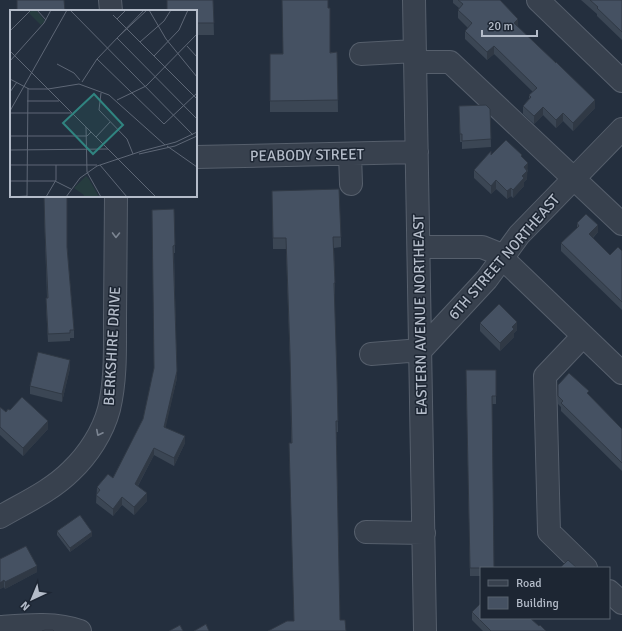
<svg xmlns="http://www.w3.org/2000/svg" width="622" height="631" font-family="Signika,sans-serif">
  <rect width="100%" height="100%" fill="#242f3e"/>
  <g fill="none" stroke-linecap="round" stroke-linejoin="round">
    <!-- minor casing -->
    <g stroke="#565f6c" stroke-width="24">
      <path id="minor" d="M110,0L111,11
        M414,0L425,631
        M538,0L622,81
        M361,54L415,51
        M416,62H450L622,224
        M350,154L351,184
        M196,157L417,152
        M419,247H482L497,253L622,373
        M583,336L545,376L549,532L586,568
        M371,354L421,350L487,279L519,235L622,129
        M0,517C24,503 51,491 71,471C88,455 103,432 109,409C116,380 115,348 115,318C115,277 116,237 116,196
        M366,532L424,533
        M609,591L622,603
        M0,627C26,625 56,622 80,631"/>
    </g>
    <!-- minor -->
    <use href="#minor" stroke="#38414e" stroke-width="22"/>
  </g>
  <!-- wall -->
  <path fill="#3b4654" d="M213,0L214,35H196V11Z
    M453,0H500L518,27L595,108L573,131L563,121L556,128L543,115L534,124L523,114V106L529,99V95L533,92L494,54L487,60L465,39V31L468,28L458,18V10L459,8L453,3Z
    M581,0H622V40L597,16V14Z
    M337,52L338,112H270V54Z
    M459,106L490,109L491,147L462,149V142H460Z
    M491,155L522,157L528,171L527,172V179L524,182V186L513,198L511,196L507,199L496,189L491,194L474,178V170Z
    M272,191L341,237V247L334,248L335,283V294H334L337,377L338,432H336L340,620L294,621L290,365L286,249H273Z
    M44,196L67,247L74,330V338H70V341L48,342L46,306V298H47L45,240Z
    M174,209L175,253H174L177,378L165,428L185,443L174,466L154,455L138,486L147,501L134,515L122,505L113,516L96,503L97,487L113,478L143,419L154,369Z
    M577,223L598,232L593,238L610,255L622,251V310L561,251V243L577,228Z
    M480,323L517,330L514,333V337L500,351L480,331Z
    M70,368L62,402L30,394V386Z
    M466,370H496V404H492L481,568V576H470Z
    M558,385L589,395L622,429V471L561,411V407L558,404Z
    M0,407L6,412L10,410L48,429L23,456L0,435Z
    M57,531L92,536L70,552L57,535Z
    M0,559L37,572L5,589L4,587L0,589Z
    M472,612L539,626L546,631H483L472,620Z"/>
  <!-- shaded-wall -->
  <path fill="#303945" d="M518,19V27L514,23Z
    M494,46V54L487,60V52Z
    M595,100V108L573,131V123Z
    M543,107V115L534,124V116Z
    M563,113V121L556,128V120Z
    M528,163L527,179L524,182V186L513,198V190L522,176L524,167Z
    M496,180V189L491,194V186Z
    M511,188V196L507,199V191Z
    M598,225V232L589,241V234Z
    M517,322V330L514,333V337L500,351V343L512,327Z
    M70,360V368L62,402V394Z
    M177,371V378L164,435V427Z
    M48,421V429L23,456V448Z
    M185,436V443L174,466V458Z
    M154,448V455L135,491V484Z
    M147,493V501L134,515V507Z
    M122,497V505L113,516V509Z
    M92,532V536L70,552V548Z
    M37,566V572L5,589V582Z
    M4,580V587L0,589V583Z"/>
  <!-- building -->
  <path fill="#455162" stroke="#303945" d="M17,0H64L65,11H17Z
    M167,0H213L214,23H196V11H167Z
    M282,0H328V8H330V53L337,52L338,100L270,101V54H283Z
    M458,0H500L518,19L514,23L556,63V62L595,100L573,123L563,113L556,120L543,107L534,116L523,106L531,97L529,95L537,88L494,46L487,52L465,31L472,23L458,10L463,4Z
    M590,0H622V32L597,8L598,7Z
    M486,105L490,109L491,139L462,141V134H460L459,106Z
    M506,140L522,155L521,156L528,163L524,167L527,171L522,176L524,178L513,190L511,188L507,191L496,180L491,186L474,170L491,151V155Z
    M339,189L341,237H333L335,283H334L337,377L338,421H336L340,620H345L346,631H268L287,621H294L289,443H292L290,354L286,238H273L272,191Z
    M44,196H67V247L74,330H70V333L48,334L46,298H48L45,232Z
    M174,209L175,245L173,246L177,371L164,427L185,436L174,458L154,448L135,484L147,493L134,507L122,497L113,509L96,495L100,490L97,487L108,474L113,478L143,419L154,368L152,210Z
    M586,214L598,225L589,234L610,255L618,247L622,251V302L561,243L579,226L577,223Z
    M499,304L517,322L512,327L514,329L500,343L480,323Z
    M38,352L70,360L62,394L30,386Z
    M466,370H496V396H492L494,568H470Z
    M569,373L589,391L587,393L622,429V463L561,403L563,401L558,396V385Z
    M22,397L48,421L23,448L0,427V407L6,412L8,409L10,410Z
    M80,515L92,532L70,548L57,531Z
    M26,546L37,566L5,582L4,580L0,583V559Z
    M568,560L577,568H560Z
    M481,603V618H530L539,626L540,625L546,631H491L472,612Z
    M206,624L209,631H194Z
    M180,625L183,631H169Z
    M45,630H53L54,631H42Z"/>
  <!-- one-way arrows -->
  <defs><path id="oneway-chevron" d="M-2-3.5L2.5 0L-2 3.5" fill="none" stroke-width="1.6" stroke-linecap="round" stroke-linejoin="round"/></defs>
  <g stroke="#7c8592">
    <use href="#oneway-chevron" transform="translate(116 235) rotate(91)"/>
    <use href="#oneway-chevron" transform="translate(99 433) rotate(117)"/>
  </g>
  <g text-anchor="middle" stroke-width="3" stroke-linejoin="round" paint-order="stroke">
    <!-- street labels -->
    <g font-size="15" fill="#b4bcc9" stroke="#1d2633">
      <text transform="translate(307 155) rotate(-1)" y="5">PEABODY STREET</text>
      <text transform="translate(504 257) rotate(-49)" y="5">6TH STREET NORTHEAST</text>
      <text transform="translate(420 315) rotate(-91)" y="5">EASTERN AVENUE NORTHEAST</text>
      <text transform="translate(112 346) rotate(-87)" y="5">BERKSHIRE DRIVE</text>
    </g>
  </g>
  <!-- overview -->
  <g transform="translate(10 10)">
    <rect width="187" height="187" fill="#242f3e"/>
    <path d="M22,0H26L35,11L31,15L19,3ZM76,166L79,169L89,187H73L74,185L64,178Z" fill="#263c3f"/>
    <path fill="none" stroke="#5e6776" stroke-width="1" d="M27,0L36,10M60,0L183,125M139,0L156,29L187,67M103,5L187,89M107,9L116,0M0,21L21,0M108,27L137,0M107,28L187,109M130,32L154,11L161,0M177,36L187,47M0,41L146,187M144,46L169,20L178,0M87,49L154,114L187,83M0,51L34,13L41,0M47,54L64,63L70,70M0,69L19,79H38L69,74L99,85L155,135M72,72L87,49L134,0M0,82L7,72M91,83L89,100L117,129L123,144M107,90L136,76L187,24M17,91H49M0,101L57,0M0,103H62M76,117L77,162L91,187M0,126H77L81,122M86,127L100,112M157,136L187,157M0,140L98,139M129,144L165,136L187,126M0,155H87M90,155L117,187M0,171H45L61,179M1,187L17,186M17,187L18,78M36,187L46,170V155M56,187L70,168L87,156L132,141L166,132L187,122"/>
    <path fill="#308480" fill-opacity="0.15" stroke="#308480" stroke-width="2" d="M84,84L113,115L83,144L53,113Z"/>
    <rect width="187" height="187" fill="none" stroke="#b4bcc9" stroke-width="2"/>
  </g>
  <!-- legend -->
  <rect x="480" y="567" width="130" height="52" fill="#1d2633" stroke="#59626f"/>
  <rect x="488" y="580" width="20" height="6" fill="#38414e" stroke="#59626f"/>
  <text x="516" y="587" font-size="12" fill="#b4bcc9">Road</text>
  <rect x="488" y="597" width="20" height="12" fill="#455162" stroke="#59626f"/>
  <text x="516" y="607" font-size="12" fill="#b4bcc9">Building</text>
  <!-- north arrow -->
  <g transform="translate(32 599) rotate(224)" stroke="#1d2633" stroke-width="3" paint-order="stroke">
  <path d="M0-3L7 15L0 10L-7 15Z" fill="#b4bcc9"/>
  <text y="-6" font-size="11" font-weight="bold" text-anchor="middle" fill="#b4bcc9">N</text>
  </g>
  <!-- scale -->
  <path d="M482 30v6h55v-6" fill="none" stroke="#b4bcc9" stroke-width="2"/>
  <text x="488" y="30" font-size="12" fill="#b4bcc9" stroke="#1d2633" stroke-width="3" paint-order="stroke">20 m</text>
</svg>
